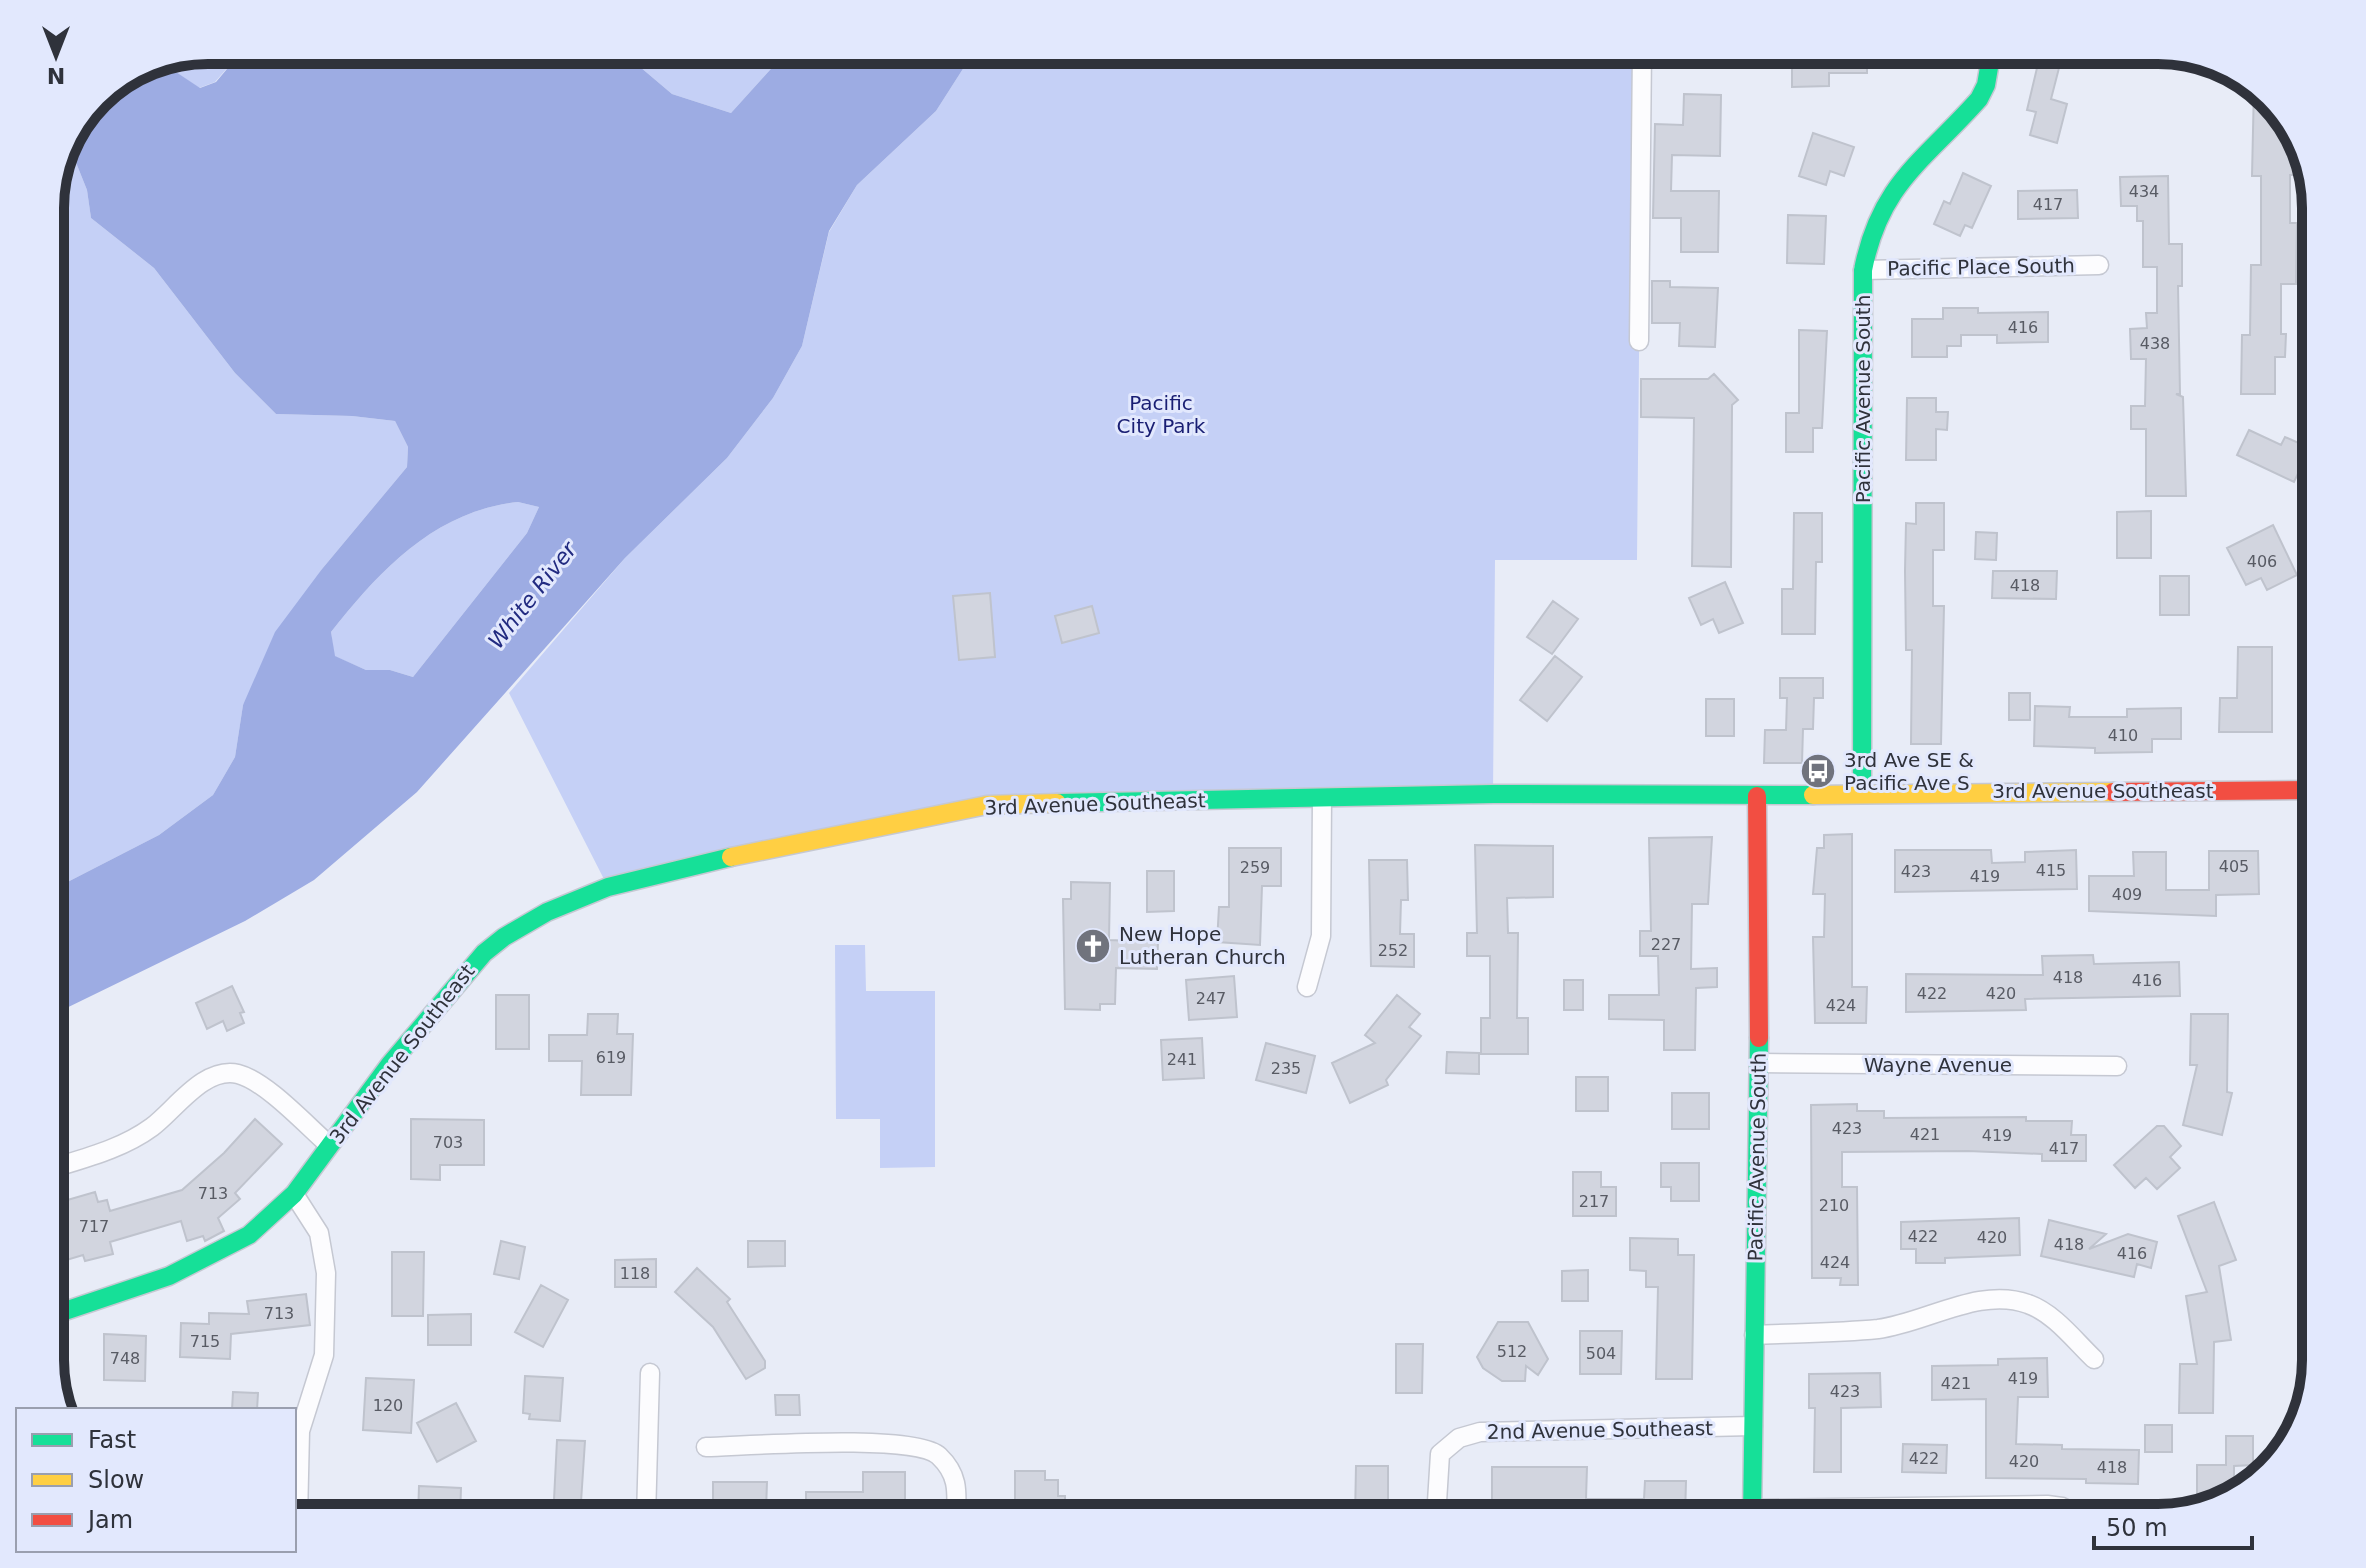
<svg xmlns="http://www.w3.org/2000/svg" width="2366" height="1568" font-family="'DejaVu Sans',sans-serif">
  <rect width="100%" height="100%" fill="#e8ecf7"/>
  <!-- green -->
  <path fill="#c5d0f6" d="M208,50H243L215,82L199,88L158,60Z
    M620,50H788L731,113L672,94Z
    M975,50H1642L1637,560H1495L1493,794L981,805L608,887L509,693L625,558L727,458L773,398L802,346L829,232L857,185L936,111Z
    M67,140L87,190L91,218L154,268L235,373L276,414L352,416L395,421L408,447L407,467L322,569L243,705L235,757L213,795L159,835L50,891V198Z
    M518,502L539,507L527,533L413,677L390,670H366L334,656L331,632C380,570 435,511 518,502Z
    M835,945H865L866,991H935V1167L880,1168V1119H836Z"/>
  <!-- water -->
  <path fill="#9dace3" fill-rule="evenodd" d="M243,50H620L672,94L731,113L788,50H975L936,111L857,185L829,231L802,346L773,398L727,458L625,558L417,792L314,880L245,921L50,1016V891L159,835L213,795L235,757L243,705L275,632L322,569L407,467L408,447L395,421L352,416L276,414L235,373L154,268L91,218L87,190L67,140C89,107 117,68 158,60L200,88L216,82ZM518,502L539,507L527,533L413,677L390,670H366L335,656L331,632C380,570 435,511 518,502Z"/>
  <!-- building -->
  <path fill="#d2d5df" stroke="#bfc3cd" stroke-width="2" d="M1835,50H1867V73H1829V86L1792,87V57H1835Z
    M2033,50H2063L2062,68H2059L2051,99L2067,104L2057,143L2030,135L2036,112L2027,110L2037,68H2033Z
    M2254,86L2292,130L2293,156H2298L2299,175H2290V223H2297L2296,284H2281V334H2286L2285,357H2275V394H2241L2242,335H2250L2251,265H2261V176H2252Z
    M1684,94L1721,95L1720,156L1672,155L1671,191H1719L1718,252H1681V218H1653L1655,124L1683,125Z
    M1813,133L1854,147L1844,176L1830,171L1826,185L1799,176Z
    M1963,173L1991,186L1972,228L1965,225L1960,236L1934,224L1944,201L1950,204Z
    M2168,176L2169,244H2182V286H2178L2180,394H2176L2183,397L2186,496H2146V429H2131V406H2145L2146,359H2131L2130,329L2147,328L2146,313H2157V267H2143V221H2137V206H2121L2120,177Z
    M2077,190L2078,218L2018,219V191Z
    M1788,215L1826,216L1824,264L1787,263Z
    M1652,281H1670V287L1718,288L1715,347L1679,346L1680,323H1652Z
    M1943,308H1978V313L2048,312V342L1997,343V335H1961V346H1947V357H1912V319H1943Z
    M1799,330L1827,331L1822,428H1813V452H1786V413H1799Z
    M1714,374L1738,400L1732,405L1731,567L1692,566L1694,418L1641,417V379H1708Z
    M1907,398H1936V412H1948L1947,430L1936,429V460H1906Z
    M2249,430L2281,445L2285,437L2310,448L2294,482L2237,455Z
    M1916,503H1944V550H1933V606H1944L1941,744H1911L1912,650H1906L1905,571L1906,523L1916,524Z
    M2151,511V558H2117V512Z
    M1794,513H1822V562H1816L1815,634H1782V589H1793Z
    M2273,525L2297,575L2267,590L2261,578L2246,585L2227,548Z
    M1976,532L1997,533L1996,560L1975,559Z
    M1993,571H2057L2056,599L1992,598Z
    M2160,576H2189V615H2160Z
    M1725,582L1743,623L1719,633L1713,619L1701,625L1689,598Z
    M990,593L995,657L959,660L953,596Z
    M1553,601L1578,619L1552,654L1527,637Z
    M1092,606L1099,633L1062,643L1055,616Z
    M2238,647H2272V732H2219L2220,698H2237Z
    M1555,656L1582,677L1547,721L1520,700Z
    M1780,678H1823V698H1814L1813,729H1803L1802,763H1764L1765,730H1786L1787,698H1780Z
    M2009,693H2030V720H2009Z
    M1706,699H1734V736H1706Z
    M2035,706L2070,707L2069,717H2127V709L2181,708V739H2152V752L2095,753V748L2034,746Z
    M1852,834V987H1867L1866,1023H1815L1813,937H1824L1825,894H1813L1817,848H1824V835Z
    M1712,837L1708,904H1692L1691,969L1717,968V987L1696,988L1695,1050H1664V1020L1609,1019V995H1659L1658,956H1640V931H1651L1649,838Z
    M1475,845L1553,846V897L1507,898L1508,933H1518L1517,1018H1528V1054H1481V1018H1490V956H1467V933H1477Z
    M1229,848H1281V886H1262L1260,945L1217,942L1219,907H1229Z
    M1895,850H1991L1992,863L2025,862V852L2076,850L2077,889L1895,892Z
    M2209,851H2258L2259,894L2216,895V916L2089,911V876H2134L2133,852H2166V890H2209Z
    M1369,860H1407L1408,900H1401L1400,934H1414V967L1371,966Z
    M1147,871H1174V911L1147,912Z
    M1071,882L1110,883L1109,940L1158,942L1157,969L1116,968L1115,1004H1100V1010L1065,1009L1063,899H1071Z
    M2093,955L2094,964L2179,962L2180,996L2025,999L2026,1010L1906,1012V974L2043,975L2042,956Z
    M1234,976L1237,1017L1189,1020L1186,980Z
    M1564,980H1583V1010H1564Z
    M232,986L244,1012L240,1013L244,1023L227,1031L223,1021L207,1029L196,1003Z
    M496,995H529V1049H496Z
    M1397,995L1420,1014L1409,1027L1421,1036L1386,1080L1388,1085L1350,1103L1332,1063L1375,1043L1365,1035Z
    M588,1014H618L617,1034H633L631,1095H581L582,1061H549V1035H587Z
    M2191,1014H2228L2227,1092L2232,1093L2222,1135L2183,1125L2197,1065H2190Z
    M1202,1038L1204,1078L1163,1080L1161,1040Z
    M1266,1043L1315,1056L1306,1093L1256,1080Z
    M1447,1052L1479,1053V1074L1446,1073Z
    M1576,1077H1608V1111H1576Z
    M1672,1093H1709V1129H1672Z
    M1857,1104V1111H1884V1118L2026,1117V1121H2072L2071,1135H2086V1161H2042V1154L1968,1151L1842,1152V1187H1857L1858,1285H1840L1841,1278H1812L1811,1105Z
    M255,1119L282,1144L235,1193L240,1199L218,1218L224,1231L205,1241L203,1236L187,1241L181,1221L110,1242L113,1254L85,1261L83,1255L50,1265V1205L95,1192L98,1202L107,1200L110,1211L182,1190L224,1153Z
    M411,1119L484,1120V1165H440V1180L411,1179Z
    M2157,1126H2164L2181,1146L2170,1157L2180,1168L2157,1189L2146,1178L2135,1188L2114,1165Z
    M1661,1163H1699V1201H1671V1187H1661Z
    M1573,1172H1601V1187H1616V1216H1573Z
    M2214,1202L2236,1260L2219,1266L2231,1340L2214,1342L2213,1413H2179L2180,1364H2197L2186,1296L2207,1292L2178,1216Z
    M2019,1218L2020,1255L1945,1258V1263H1916V1249H1901V1222Z
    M2049,1220L2106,1234L2089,1249L2128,1234L2157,1242L2151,1268L2137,1264L2134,1277L2041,1256Z
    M1630,1238L1678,1239V1255H1694L1692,1379H1656L1658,1287H1646V1271L1630,1270Z
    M501,1241L525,1247L519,1279L494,1274Z
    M748,1241H785V1266L748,1267Z
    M392,1252H424L423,1316H392Z
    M656,1259V1287H615V1260Z
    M697,1268L730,1299L727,1302L765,1361V1368L746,1379L713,1327L675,1292Z
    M1588,1270V1301H1562V1271Z
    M541,1285L568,1300L543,1347L515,1332Z
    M306,1294L310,1325L231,1334L230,1359L180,1357L181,1323L209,1324V1313L249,1314L247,1301Z
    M471,1314V1345H428V1315Z
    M1498,1322H1528L1548,1359L1538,1375L1526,1366L1525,1381H1502L1483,1368L1477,1357Z
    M1580,1331H1622L1621,1374H1580Z
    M104,1334L146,1336L145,1381L104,1380Z
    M1396,1344H1423L1422,1393H1396Z
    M2047,1358L2048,1397H2018L2016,1444L2062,1445V1449L2139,1450L2138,1484L2086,1483V1479L1986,1478V1399L1932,1400V1366L1998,1365V1359Z
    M1880,1373L1881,1407L1841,1408V1472H1814L1815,1408H1809V1374Z
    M525,1376L563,1378L560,1421L529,1419L530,1414L523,1413Z
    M366,1378L414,1380L411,1433L363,1430Z
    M233,1392L258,1393L257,1410H232Z
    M775,1395H799L800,1415H776Z
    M456,1403L476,1441L437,1462L417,1423Z
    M2145,1425H2172V1452H2145Z
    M2226,1436H2253V1465L2234,1466V1498L2197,1508V1465H2226Z
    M557,1440L585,1441L581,1502L554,1500Z
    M1903,1444L1947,1445L1946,1473L1902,1472Z
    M1356,1466H1388V1518H1355Z
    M1492,1467H1587L1586,1499H1644L1645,1481H1686L1685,1518L1492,1517Z
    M1015,1471H1045V1480H1058V1496H1065V1500H1113V1518H1015Z
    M863,1472H905V1515L806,1518V1492H863Z
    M713,1482H767L766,1510L714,1509V1518H676V1500L713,1502Z
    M419,1486L461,1488L460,1518H418Z"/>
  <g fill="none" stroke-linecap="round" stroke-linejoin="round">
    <!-- street casing -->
    <g stroke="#c5c8d2" stroke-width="21">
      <path id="street" d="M1863,270L2099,265
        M1639,341L1642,50
        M1307,987L1321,936L1322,798
        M1759,1063L2117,1066
        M50,1169C85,1158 122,1149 152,1127C175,1110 204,1066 238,1074C266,1081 307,1126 329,1145
        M294,1194L319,1233L326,1273L324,1355L300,1431L298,1518
        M52,1316V1377
        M1754,1335C1795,1333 1837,1333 1878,1329C1926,1323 1980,1286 2028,1304C2054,1313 2075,1341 2094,1359
        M706,1447C747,1446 915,1433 939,1456C959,1475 957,1492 956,1518
        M1752,1509L2047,1505L2062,1507L2085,1518
        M646,1518L650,1373
        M1436,1518L1440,1454L1459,1438L1480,1432L1753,1426"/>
    </g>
    <!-- fast casing -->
    <g stroke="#c5c8d2" stroke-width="21">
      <path id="fast" d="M1862,793L1863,270C1880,183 1924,161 1979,99L1986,85L1992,50
        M1057,803L1493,794L1813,795
        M50,1316L169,1276L249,1235L294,1194L390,1064L484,953L504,937L547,912L608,887L731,857
        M1752,1518L1759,1038"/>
    </g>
    <!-- slow casing -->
    <g stroke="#c5c8d2" stroke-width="21">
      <path id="slow" d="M1813,795L2113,792
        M731,857L987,805L1057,803"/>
    </g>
    <!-- jam casing -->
    <g stroke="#c5c8d2" stroke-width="21">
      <path id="jam" d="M2113,792L2316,790
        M1757,796L1759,1038"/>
    </g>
    <!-- street -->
    <use href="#street" stroke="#fcfcfe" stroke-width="18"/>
    <!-- fast -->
    <use href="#fast" stroke="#16e098" stroke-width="18"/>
    <!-- slow -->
    <use href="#slow" stroke="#ffcf43" stroke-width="18"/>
    <!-- jam -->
    <use href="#jam" stroke="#f24e42" stroke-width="18"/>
  </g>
  <!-- icons -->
  <defs>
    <g id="bus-disc" transform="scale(1.8)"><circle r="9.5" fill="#70737d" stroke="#e2e8fd"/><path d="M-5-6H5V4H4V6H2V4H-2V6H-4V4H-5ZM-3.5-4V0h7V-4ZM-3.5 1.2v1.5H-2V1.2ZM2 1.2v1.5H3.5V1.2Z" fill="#fff"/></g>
    <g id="church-disc" transform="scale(1.8)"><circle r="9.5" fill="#70737d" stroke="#e2e8fd"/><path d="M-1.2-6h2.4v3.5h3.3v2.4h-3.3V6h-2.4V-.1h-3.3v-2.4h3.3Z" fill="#fff"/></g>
  </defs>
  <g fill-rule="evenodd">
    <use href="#bus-disc" x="1818" y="771"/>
    <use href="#church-disc" x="1093" y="946"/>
  </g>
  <g text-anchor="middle" stroke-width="6" stroke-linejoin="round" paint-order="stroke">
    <!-- number labels -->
    <g font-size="16" fill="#585b64">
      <text x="2144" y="197">434</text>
      <text x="2048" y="210">417</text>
      <text x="2023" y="333">416</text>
      <text x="2155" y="349">438</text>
      <text x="2262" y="567">406</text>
      <text x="2025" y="591">418</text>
      <text x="2123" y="741">410</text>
      <text x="2234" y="872">405</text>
      <text x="1255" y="873">259</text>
      <text x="2051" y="876">415</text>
      <text x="1916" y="877">423</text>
      <text x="1985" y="882">419</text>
      <text x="2127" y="900">409</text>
      <text x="1666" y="950">227</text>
      <text x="1393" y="956">252</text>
      <text x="2068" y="983">418</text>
      <text x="2147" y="986">416</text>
      <text x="1932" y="999">422</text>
      <text x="2001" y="999">420</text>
      <text x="1211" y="1004">247</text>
      <text x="1841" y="1011">424</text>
      <text x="611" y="1063">619</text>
      <text x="1182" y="1065">241</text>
      <text x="1286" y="1074">235</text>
      <text x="1847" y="1134">423</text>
      <text x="1925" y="1140">421</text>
      <text x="1997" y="1141">419</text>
      <text x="448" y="1148">703</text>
      <text x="2064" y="1154">417</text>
      <text x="213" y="1199">713</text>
      <text x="1594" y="1207">217</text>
      <text x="1834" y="1211">210</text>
      <text x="94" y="1232">717</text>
      <text x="1923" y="1242">422</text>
      <text x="1992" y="1243">420</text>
      <text x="2069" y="1250">418</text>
      <text x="2132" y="1259">416</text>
      <text x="1835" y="1268">424</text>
      <text x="635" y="1279">118</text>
      <text x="279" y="1319">713</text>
      <text x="205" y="1347">715</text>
      <text x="1512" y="1357">512</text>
      <text x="1601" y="1359">504</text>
      <text x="125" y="1364">748</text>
      <text x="2023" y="1384">419</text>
      <text x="1956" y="1389">421</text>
      <text x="1845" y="1397">423</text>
      <text x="388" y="1411">120</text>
      <text x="1924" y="1464">422</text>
      <text x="2024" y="1467">420</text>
      <text x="2112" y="1473">418</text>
    </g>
    <!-- street labels -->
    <g font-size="20" fill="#2f323b" stroke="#e2e8fd">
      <text transform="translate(1981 267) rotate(-1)" y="7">Pacific Place South</text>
      <text transform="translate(1863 399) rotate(-90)" y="7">Pacific Avenue South</text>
      <text x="2103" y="798">3rd Avenue Southeast</text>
      <text transform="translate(1095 804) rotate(-2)" y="7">3rd Avenue Southeast</text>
      <text transform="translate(402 1054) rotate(-52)" y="7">3rd Avenue Southeast</text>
      <text x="1938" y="1072">Wayne Avenue</text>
      <text transform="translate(1757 1157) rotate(-89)" y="7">Pacific Avenue South</text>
      <text transform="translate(1600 1430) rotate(-1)" y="7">2nd Avenue Southeast</text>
    </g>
    <!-- park labels -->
    <g font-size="20" fill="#191e73" stroke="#e2e8fd">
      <text x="1161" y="410">Pacific<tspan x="1161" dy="23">City Park</tspan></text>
    </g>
    <!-- poi labels -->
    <g font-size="20" fill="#2f323b" stroke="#e2e8fd" text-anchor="start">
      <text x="1844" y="767">3rd Ave SE &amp;<tspan x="1844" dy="23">Pacific Ave S</tspan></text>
      <text x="1119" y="941">New Hope<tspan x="1119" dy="23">Lutheran Church</tspan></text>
    </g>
    <!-- water labels -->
    <g font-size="22" font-style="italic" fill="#222b81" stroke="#e2e8fd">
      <text transform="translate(532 595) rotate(-52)" y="8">White River</text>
    </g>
  </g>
  <!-- crop -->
  <path d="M0 0H2366V1568H0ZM208 64H2158A144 144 0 0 1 2302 208V1360A144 144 0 0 1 2158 1504H208A144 144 0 0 1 64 1360V208A144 144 0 0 1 208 64Z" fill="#e2e8fd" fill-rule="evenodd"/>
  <path fill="none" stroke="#2f323b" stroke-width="10" d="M208 64H2158A144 144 0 0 1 2302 208V1360A144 144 0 0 1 2158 1504H208A144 144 0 0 1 64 1360V208A144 144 0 0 1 208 64Z"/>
  <!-- legend -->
  <rect x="16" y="1408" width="280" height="144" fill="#e2e8fd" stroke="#9a9faf" stroke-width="2"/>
  <rect x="32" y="1434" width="40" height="12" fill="#16e098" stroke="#9a9faf" stroke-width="2"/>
  <text x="88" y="1448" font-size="24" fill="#2f323b">Fast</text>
  <rect x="32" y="1474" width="40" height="12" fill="#ffcf43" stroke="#9a9faf" stroke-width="2"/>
  <text x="88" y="1488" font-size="24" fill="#2f323b">Slow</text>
  <rect x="32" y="1514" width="40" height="12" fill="#f24e42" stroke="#9a9faf" stroke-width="2"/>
  <text x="88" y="1528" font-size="24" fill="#2f323b">Jam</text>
  <!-- north arrow -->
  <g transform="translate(56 56) rotate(180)" stroke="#e2e8fd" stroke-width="6" paint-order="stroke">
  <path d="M0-6L14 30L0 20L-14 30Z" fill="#2f323b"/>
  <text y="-12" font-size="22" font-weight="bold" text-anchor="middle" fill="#2f323b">N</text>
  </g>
  <!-- scale -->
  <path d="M2094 1536v12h158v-12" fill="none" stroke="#2f323b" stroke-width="4"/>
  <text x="2106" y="1536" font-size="24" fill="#2f323b" stroke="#e2e8fd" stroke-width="6" paint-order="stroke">50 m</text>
</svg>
